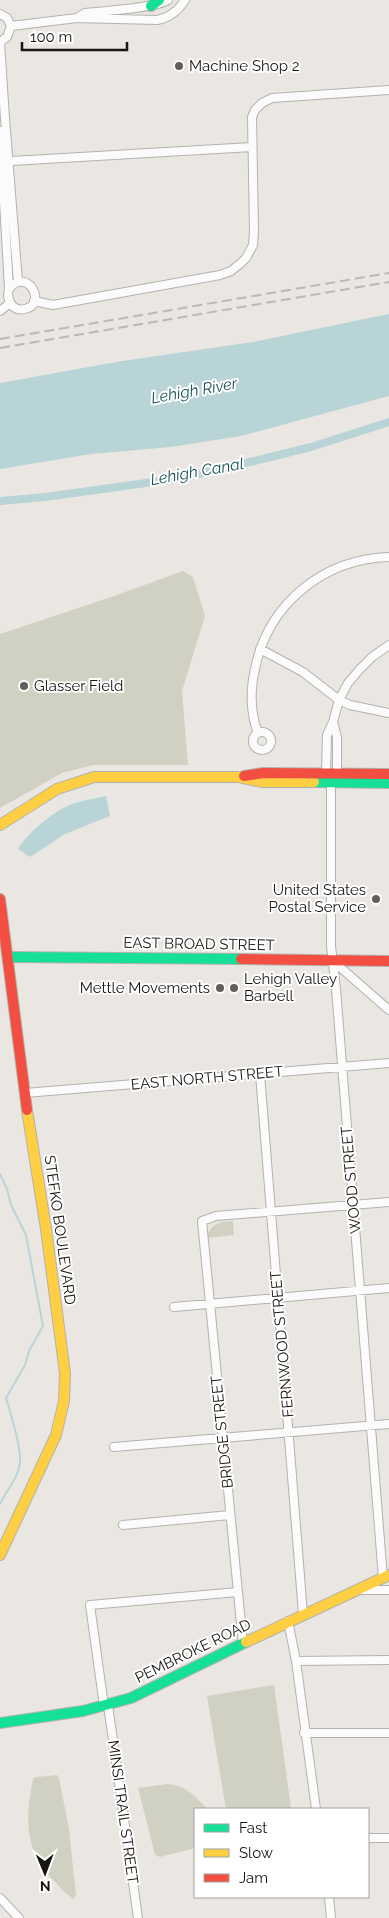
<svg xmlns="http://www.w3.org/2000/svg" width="389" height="1918" font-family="Raleway,sans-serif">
  <rect width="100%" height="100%" fill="#eae7e2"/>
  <!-- green -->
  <path fill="#d1d1c3" d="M183,571L193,577L205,616L182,691L188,765H93L62,773L0,808V634L114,596Z
    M233,1221L234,1235L207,1238C209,1224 221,1221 233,1221Z
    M274,1685L291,1808L226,1809L207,1696Z
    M57,1775L59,1778L69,1829L76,1896L74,1899C66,1895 60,1887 54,1881C24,1852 25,1818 33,1779L36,1777Z
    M168,1784C186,1786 196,1796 207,1809H195V1848L160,1857L155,1855L138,1788Z"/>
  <!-- water -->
  <path fill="#b9d4d6" d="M389,314V396L241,436L171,447L91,454L0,469V383L122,361L253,342Z
    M106,796L110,816L65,834L30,857L18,849C28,832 56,809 75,803C85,800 96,798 106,796Z"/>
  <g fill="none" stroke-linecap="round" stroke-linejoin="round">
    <!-- stream -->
    <path stroke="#b9d4d6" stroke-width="2" d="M0,1174L7,1189L11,1205L26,1235L43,1326L29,1351L25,1365L6,1398C11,1414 21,1447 20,1462C19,1477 6,1491 0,1504"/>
    <!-- canal -->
    <path stroke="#b9d4d6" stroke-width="8" d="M0,501L45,497L175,479L218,470L311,447L389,422"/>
    <!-- street casing -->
    <g stroke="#b4b2ae" stroke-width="10">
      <path id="street" d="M0,14L7,18L11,26L7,37L0,42
        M77,18L85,13C103,11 156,8 168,0
        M11,26L77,18L157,20C169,18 178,11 185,0
        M0,42L5,118L18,282
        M0,131L9,289C6,299 12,312 25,309C48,304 27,266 9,289
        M0,164L11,161L252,147
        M34,301L53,305L220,275L231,271L241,263L246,258L253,245L254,231L252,117L255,110L262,103L272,98L389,90
        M0,311L10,303
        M260,649L303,672L339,700L350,705L389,713
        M333,722L337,737V773L335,777
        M253 741a9 9 0 1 1 18 0a9 9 0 1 1-18 0Z
        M258,733C250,712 250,691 255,669C268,604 323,559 389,557
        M328,776L326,773L327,735L333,722L339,700L348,683L360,669L372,657L389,645
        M331,782V946L336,989L383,1578
        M333,961L389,1010
        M260,1074L303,1614
        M25,1093L389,1063
        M174,1307L389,1288
        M114,1447L389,1424
        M123,1525L230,1515
        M358,1590H389
        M288,1621L296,1661L316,1809
        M243,1644L202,1221L216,1216L389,1202
        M296,1661L389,1660
        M108,1705L138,1918
        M104,1706L90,1605L238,1592
        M304,1733H389
        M368,1838H389
        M329,1897L331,1918
        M0,1898L19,1918"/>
    </g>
    <!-- fast casing -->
    <g stroke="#b4b2ae" stroke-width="12">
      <path id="fast" d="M151,6L159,0
        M314,782L389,783
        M8,957L241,959
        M0,1723L83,1711L131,1698L246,1642"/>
    </g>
    <!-- slow casing -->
    <g stroke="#b4b2ae" stroke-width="12">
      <path id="slow" d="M0,825L57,789L94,777H238L262,782H314
        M0,1555L56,1435L64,1401L65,1373L46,1229L27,1110
        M246,1642L389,1575"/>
    </g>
    <!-- jam casing -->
    <g stroke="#b4b2ae" stroke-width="12">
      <path id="jam" d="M244,776L263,773L389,774
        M0,899L27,1110
        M241,959L389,961"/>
    </g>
    <!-- street -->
    <use href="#street" stroke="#fcfbfb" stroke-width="8"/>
    <!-- fast -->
    <use href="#fast" stroke="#16e098" stroke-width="10"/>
    <!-- slow -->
    <use href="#slow" stroke="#ffcf43" stroke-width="10"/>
    <!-- jam -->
    <use href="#jam" stroke="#f24e42" stroke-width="10"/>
    <!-- rail -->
    <path stroke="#bab9b8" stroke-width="2" stroke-dasharray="10 5" stroke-linecap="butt" d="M0,339L389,273
      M0,348L389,282"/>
  </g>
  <!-- markers -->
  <g fill="#625f5b" stroke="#fff" stroke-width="2">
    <circle cx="179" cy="66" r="5"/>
    <circle cx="24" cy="686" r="5"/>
    <circle cx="376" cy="899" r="5"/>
    <circle cx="220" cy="988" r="5"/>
    <circle cx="234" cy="988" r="5"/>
  </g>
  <g text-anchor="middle" stroke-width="4" stroke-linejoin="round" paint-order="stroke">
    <!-- poi labels -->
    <g font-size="15" fill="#181613" stroke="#fff" text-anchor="start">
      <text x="189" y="71">Machine Shop 2</text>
      <text x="34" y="691">Glasser Field</text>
      <text x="366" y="895" text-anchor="end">United States<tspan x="366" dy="17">Postal Service</tspan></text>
      <text x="244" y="984">Lehigh Valley<tspan x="244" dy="17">Barbell</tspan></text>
      <text x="210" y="993" text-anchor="end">Mettle Movements</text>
    </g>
    <!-- street labels -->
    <g font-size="15" fill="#181613" stroke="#fff">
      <text transform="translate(199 944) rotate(1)" y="5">EAST BROAD STREET</text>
      <text transform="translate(207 1078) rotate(-5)" y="5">EAST NORTH STREET</text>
      <text transform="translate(351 1180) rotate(-95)" y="5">WOOD STREET</text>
      <text transform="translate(60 1230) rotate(82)" y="5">STEFKO BOULEVARD</text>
      <text transform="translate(282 1344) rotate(-95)" y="5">FERNWOOD STREET</text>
      <text transform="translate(222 1432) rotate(-96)" y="5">BRIDGE STREET</text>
      <text transform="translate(193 1651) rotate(-26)" y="5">PEMBROKE ROAD</text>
      <text transform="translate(123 1812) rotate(82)" y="5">MINSI TRAIL STREET</text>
    </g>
    <!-- water labels -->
    <g font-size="16" font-style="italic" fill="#195258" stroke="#fff">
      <text transform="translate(194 390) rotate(-10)" y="6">Lehigh River</text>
      <text transform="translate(197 471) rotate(-10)" y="6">Lehigh Canal</text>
    </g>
  </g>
  <!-- legend -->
  <rect x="194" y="1808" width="175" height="90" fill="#ffffff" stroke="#a3a2a1"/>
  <rect x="204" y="1824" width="25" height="8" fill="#16e098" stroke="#a3a2a1"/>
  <text x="239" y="1833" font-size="15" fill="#181613">Fast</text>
  <rect x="204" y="1849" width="25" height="8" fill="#ffcf43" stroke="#a3a2a1"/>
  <text x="239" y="1858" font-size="15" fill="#181613">Slow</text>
  <rect x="204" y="1874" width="25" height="8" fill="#f24e42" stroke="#a3a2a1"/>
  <text x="239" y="1883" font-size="15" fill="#181613">Jam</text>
  <!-- north arrow -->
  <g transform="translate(45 1873) rotate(179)" stroke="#ffffff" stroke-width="4" paint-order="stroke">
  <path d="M0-4L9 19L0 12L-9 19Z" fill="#181613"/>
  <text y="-8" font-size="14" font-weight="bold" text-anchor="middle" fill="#181613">N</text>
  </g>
  <!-- scale -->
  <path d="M22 42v8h105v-8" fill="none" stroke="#181613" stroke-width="2.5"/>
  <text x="30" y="42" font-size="15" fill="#181613" stroke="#ffffff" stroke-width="4" paint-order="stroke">100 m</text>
</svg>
